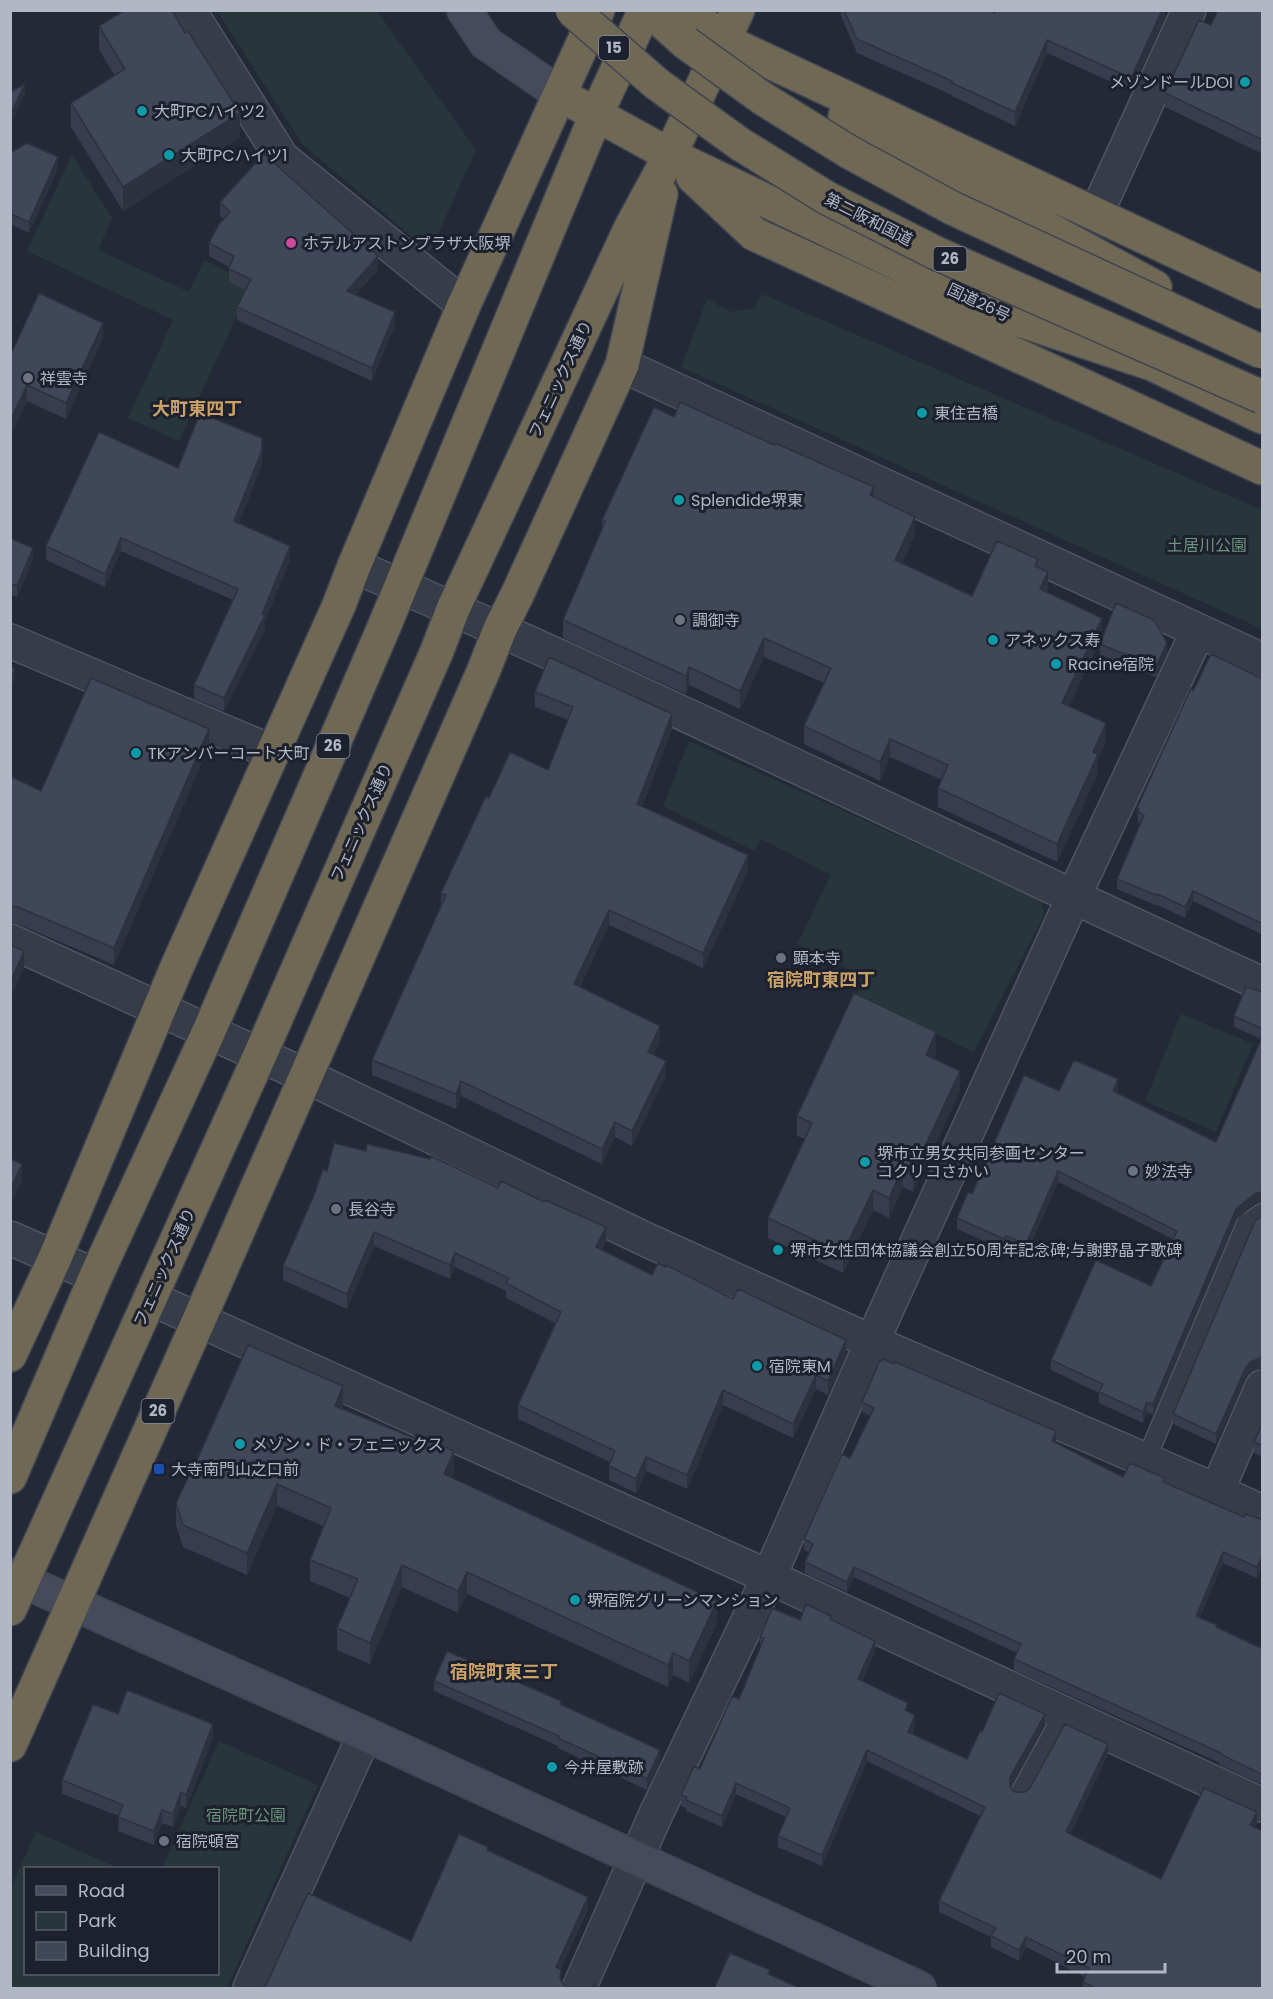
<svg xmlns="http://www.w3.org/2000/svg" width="1273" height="1999" font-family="Poppins,'Noto Sans JP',sans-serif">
  <rect width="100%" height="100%" fill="#242938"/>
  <!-- green -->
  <path fill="#27363a" d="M217,11H377L476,150L430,252L303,145Z
    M72,155L112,218L98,250L189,292L204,260L252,283L179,441L128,418L173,320L27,251Z
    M762,294L1262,510V629L681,367L707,299L731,312L754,308Z
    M689,741L1041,900L1044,915L974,1052L856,995L863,976L797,944L831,875L761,839L754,851L663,806Z
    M1181,1014L1253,1044L1216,1132L1145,1101Z
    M219,1741L318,1785L227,1988L11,1987V1887L36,1832L118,1868H26V1974H218V1868H162Z"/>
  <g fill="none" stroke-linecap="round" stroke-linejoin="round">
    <!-- lane casing -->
    <g stroke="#4f5461" stroke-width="21">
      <path id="lane" d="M1146,1460L1246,1224L1262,1213
        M1020,1793L1064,1713"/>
    </g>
    <!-- street casing -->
    <g stroke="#4f5461" stroke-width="36">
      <path id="street" d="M189,10L282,158L464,305
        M1096,214L1189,10
        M622,365L1262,660
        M354,566C660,697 959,846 1262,984
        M10,641L272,752
        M10,941L306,1076L647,1240L872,1342L1217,1491L1262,1512
        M10,1238L96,1276
        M150,1298L769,1577L1262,1805
        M1217,1491L1262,1387
        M250,1988L365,1734
        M579,1988L656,1814L769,1577L872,1342L1073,898L1198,631"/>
    </g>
    <!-- secondary casing -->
    <g stroke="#414552" stroke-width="36">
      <path id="secondary" d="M464,10L486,43L560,94
        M10,1575L365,1734L919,1988"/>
    </g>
    <!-- highway casing -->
    <g stroke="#3f4451" stroke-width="36">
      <path id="highway" d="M649,10L686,43
        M686,10L725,41L1262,292
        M577,104L670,155L1010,317L1152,364L1262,417
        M845,116L878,136L1155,287
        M693,177L754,234L1262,468
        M10,1355L55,1258L176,969L339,605L354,566L464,305L598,10
        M10,1477L96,1276L209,1031L322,771L384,627L596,115L645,10
        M10,1609L260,1055L437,651L453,609L631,227L670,155L738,10
        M10,1745L199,1320L483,672L500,629L518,593L622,365L661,194"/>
    </g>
    <!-- lane -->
    <use href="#lane" stroke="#373c49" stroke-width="18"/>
    <!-- street -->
    <use href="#street" stroke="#373c49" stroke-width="33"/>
    <!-- secondary -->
    <use href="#secondary" stroke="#464a5b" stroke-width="33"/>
    <!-- highway -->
    <use href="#highway" stroke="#6e6855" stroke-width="33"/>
    <!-- highway-bridge casing -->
    <g stroke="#3f4451" stroke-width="36" stroke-linecap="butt">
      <path id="highway-bridge" d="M572,10L657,84L740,144L827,198L936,253L1262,397
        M686,43L762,98L849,152L952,208L1262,352"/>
    </g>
    <!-- highway-bridge -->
    <use href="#highway-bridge" stroke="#6e6855" stroke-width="33"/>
  </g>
  <!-- wall -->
  <path fill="#373d4c" d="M841,10H988L995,13L1165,10V18L1131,91L1047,53L1015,126L952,96V95L857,53L841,16Z
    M1263,10V154L1165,107V93L1211,25Z
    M99,26L185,33L240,137L123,211L71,127V103L115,76L99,50Z
    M10,153L58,168L29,233L10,224Z
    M220,202L378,270L356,294L395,325L372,381L237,320V307L245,290L229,282V267L209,256V243L224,219L220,216Z
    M103,338L66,419L27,401L10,437V352H12Z
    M674,417L874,497L915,535L902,563L972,596L1038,567L1048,590L1047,592L1102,636L1069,706L1106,742L1098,759V773L1057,862L938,807V788L942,780L890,757L880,781L804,744V726L824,683L764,657L740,709L689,685L686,694L563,638V620L602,530V520Z
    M262,464L239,523L290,560L265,621V629L224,711L194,699V685L233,600L121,551L105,587L46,560V546L178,468Z
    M10,538L33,559L17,597L10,594Z
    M1100,644L1167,654L1156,677L1100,655Z
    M1263,679V935L1193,901L1185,918L1158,905V906L1117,889V879L1140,824L1138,823L1137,808L1193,691Z
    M535,692L672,729L642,807L748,871L703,968L609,925L580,987L660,1041L654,1055L666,1076L632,1146L615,1137L602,1164L461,1096L456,1109L372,1075V1060L441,905V893L489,798L548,770L568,720L535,707Z
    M209,746L114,965L18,924L10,923V776L41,791Z
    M1263,992V1202L1256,1203L1236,1220L1153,1415L1147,1412L1143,1423L1099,1403V1393L1051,1370V1360L1151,1286L1173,1239L1058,1182L1026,1255L1006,1246L1004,1250L957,1229V1218L972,1194L1059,1091L1118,1090L1117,1093L1216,1142L1261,1039L1234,1027V1016Z
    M936,1052L934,1059L960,1091L913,1192L903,1187L889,1218L873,1210L843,1273L768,1238V1218L805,1139L797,1136V1116Z
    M327,1171L606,1241L602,1250L652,1275L846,1354L828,1395L816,1389L793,1438L723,1405L687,1489L646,1471L636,1493L609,1480V1466L610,1462L518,1419V1405L555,1323L506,1298V1291L455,1267L450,1279L374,1246L347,1309L283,1280V1266Z
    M1263,1215V1369L1260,1368L1250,1372L1245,1380L1216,1444L1173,1424V1414Z
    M862,1402L1056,1442V1443L1123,1477L1165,1483L1244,1517L1263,1520V1566L1257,1578L1223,1563L1200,1617L1217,1628L1263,1649V1785L1220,1765V1763L1014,1670V1659L1017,1653L854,1577L847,1592L805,1573V1562L809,1552L804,1550V1539L850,1458L870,1416L862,1412Z
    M343,1408V1409L454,1472L452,1478L717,1623L689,1683L673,1675L668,1687L467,1594L458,1613L402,1587L370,1664L337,1650V1628L350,1598L310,1581V1560L323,1526L277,1506L247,1575L183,1547L176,1525V1503L193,1469Z
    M1263,1422V1457L1254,1453V1442Z
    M800,1620H831L875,1652L862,1681L908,1711L915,1726L912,1734L967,1759L982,1732L1045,1725L1010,1788L1015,1792H1025L1108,1754L1070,1835L1161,1879L1257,1823L1255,1827L1263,1989H1083V1982L1085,1977L1026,1947L1019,1961L991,1947V1937L939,1912V1901L980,1816L867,1761L822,1866L778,1847V1836L786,1817L736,1794L722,1827L686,1811V1808L681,1806V1795L700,1769L739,1699L760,1647V1637Z
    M434,1681L561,1704L660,1761L647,1790L558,1748V1746L434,1691Z
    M118,1714L213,1738L186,1808L181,1806L173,1827L162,1823L154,1845L118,1831L119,1816L62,1794V1780Z"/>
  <!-- shaded-wall -->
  <path fill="#2d323e" d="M1162,10H1165V18L1131,91V78Z
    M1047,40V53L1015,126V112Z
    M25,84V95L10,126V115Z
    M240,113V137L123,211V187Z
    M58,157V168L29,233V222Z
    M378,256V270L347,304V291Z
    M395,312V325L372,381V368Z
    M103,323V338L66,419V403Z
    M27,385V401L10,437V421Z
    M262,450V464L234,535V521Z
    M874,487V505L870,495Z
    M915,517V535L895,578V560Z
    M121,538V551L105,587V574Z
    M290,546V560L265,621V629L224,711V698L262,614Z
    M33,548V559L17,597V586Z
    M1048,572V590L1040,608V589Z
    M1102,618V636L1062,721V703Z
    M764,638V657L740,709V691Z
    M1167,643V654L1156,677V667Z
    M689,667V685L686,694V676Z
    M15,669V679L10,689V679Z
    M672,714V729L637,820V804Z
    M1106,723V742L1098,759V773L1057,862V844L1093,752Z
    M209,729V746L114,965V948Z
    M890,739V757L880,781V762Z
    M748,855V871L703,968V953Z
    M1193,891V901L1185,918V907Z
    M609,910V925L574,999V984Z
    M24,951V968L10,1000V983Z
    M660,1026V1041L648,1067V1052Z
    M936,1032V1052L926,1075V1055Z
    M666,1061V1076L632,1146V1131Z
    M960,1071V1091L913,1192V1172Z
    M1118,1079V1090L1113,1101V1091Z
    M461,1081V1096L456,1109V1094Z
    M615,1122V1137L602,1164V1149Z
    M22,1164V1181L10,1206V1189Z
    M903,1167V1187L889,1218V1198Z
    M1058,1171V1182L1026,1255V1244Z
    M873,1190V1210L843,1273V1253Z
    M1262,1191V1202L1256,1203L1236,1220L1153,1415V1404L1236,1209L1256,1193Z
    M606,1227V1241L596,1261V1247Z
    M374,1232V1246L347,1309V1294Z
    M1006,1236V1246L1004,1250V1239Z
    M455,1253V1267L450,1279V1265Z
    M846,1340V1354L828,1395V1381Z
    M1260,1358V1368L1250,1372L1245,1380L1216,1444V1434L1245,1369L1250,1362Z
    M816,1375V1389L793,1438V1424Z
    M343,1386V1408L335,1428V1406Z
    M723,1390V1405L687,1489V1475Z
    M1147,1402V1412L1143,1423V1412Z
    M1056,1431V1442L1052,1452V1441Z
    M454,1451V1472L444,1496V1474Z
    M646,1457V1471L636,1493V1479Z
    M277,1484V1506L247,1575V1553Z
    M1223,1552V1563L1196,1626V1616Z
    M1263,1555V1566L1257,1578V1567Z
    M402,1565V1587L370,1664V1643Z
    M854,1567V1577L847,1592V1582Z
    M467,1572V1594L458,1613V1591Z
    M717,1601V1623L689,1683V1661Z
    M875,1641V1652L858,1690V1679Z
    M673,1653V1675L668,1687V1665Z
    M1045,1714V1725L1010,1788V1777Z
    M915,1715V1726L908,1742V1732Z
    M213,1724V1738L186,1808V1795Z
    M1108,1744V1754L1066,1843V1832Z
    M660,1750V1761L647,1790V1779Z
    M867,1750V1761L822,1866V1855Z
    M736,1783V1794L722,1827V1816Z
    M181,1792V1806L173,1827V1814Z
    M162,1810V1823L154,1845V1831Z
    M1257,1812V1823L1250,1836V1825Z
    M588,1897V1910L556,1980V1967Z
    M1026,1937V1947L1019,1961V1950Z"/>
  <!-- building -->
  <path fill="#404758" stroke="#2d323e" stroke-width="1.5" d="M125,10H172L185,33L188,31L240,113L123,187L71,103L125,69L99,26Z
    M844,10H988L995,13L997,10H1162L1131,78L1047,40L1015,112L952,83V81L857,39Z
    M1218,10H1263V140L1165,93L1199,20L1211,25Z
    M25,84L10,115V92Z
    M27,143L58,157L29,222L10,214V153Z
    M264,154L378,256L347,291L395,312L372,368L237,307L251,279L229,269L234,256L209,243L219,224L230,212L220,202Z
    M39,293L103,323L66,403L27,385L10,421V352H12Z
    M680,402L774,445L775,443L874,487L870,495L915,517L895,560L972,596L997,541L1038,559L1035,566L1048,572L1040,589L1102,618L1062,703L1106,723L1093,752L1098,754L1057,844L938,788L948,765L890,739L880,762L804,726L831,668L764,638L740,691L689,667L686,676L563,620L605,522L602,520L654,407L674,417Z
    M200,413L262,438V450L234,521L290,546L262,614L265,615L224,698L194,685L238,589L121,538L105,574L46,546L99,432L178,468Z
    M10,538L33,548L17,586L10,583Z
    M1116,603L1154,620L1167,643L1156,667L1100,644Z
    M1211,654L1263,679V924L1193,891L1185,907L1158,894V896L1117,879L1144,815L1138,812L1139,809L1137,808L1191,688L1193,691Z
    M549,657L672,714L637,804L748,855L703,953L609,910L574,984L660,1026L648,1052L666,1061L632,1131L615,1122L602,1149L461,1081L456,1094L372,1060L446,895L441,893L453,867L486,796L489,798L510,752L548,770L573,707L535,692Z
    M10,667L15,669L10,679Z
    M91,678L209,729L114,948L18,907L10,906V776L41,791Z
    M10,945L24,951L10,983Z
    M1246,987L1263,992V1029L1234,1016Z
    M854,993L936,1032L926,1055L960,1071L913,1172L903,1167L889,1198L873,1190L843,1253L768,1218L812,1123L797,1116Z
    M1263,1035V1192L1256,1193L1236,1209L1153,1404L1147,1402L1143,1412L1099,1392L1103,1384L1051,1360L1096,1260L1151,1286L1177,1231L1058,1171L1026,1244L1006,1236L1004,1239L957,1218L968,1192L972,1194L1024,1075L1059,1091L1074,1060L1118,1079L1113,1091L1216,1142Z
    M334,1143L366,1151L367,1144L430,1159L431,1156L498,1188L501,1181L544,1202L545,1200L606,1227L596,1247L652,1275L658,1263L665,1267L666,1265L733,1299L738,1289L846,1340L828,1381L816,1375L793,1424L723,1390L687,1475L646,1457L636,1479L609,1466L615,1451L518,1405L561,1312L506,1283L509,1278L455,1253L450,1265L374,1232L347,1294L283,1266L314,1195L323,1169L327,1171Z
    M10,1159L22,1164L10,1189Z
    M1263,1215V1358H1260L1250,1362L1245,1369L1216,1434L1173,1414L1255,1221Z
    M248,1345L343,1386L335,1406L414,1438L416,1434L454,1451L444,1474L717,1601L689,1661L673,1653L668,1665L467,1572L458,1591L402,1565L370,1643L337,1628L358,1579L310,1560L331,1508L277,1484L247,1553L183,1525L176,1503L192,1469H193Z
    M883,1359L894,1364L895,1362L1056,1431L1052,1441L1123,1477L1130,1463L1165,1478L1163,1482L1244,1517L1245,1514L1263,1520V1555L1257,1567L1223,1552L1196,1616L1217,1625L1216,1627L1263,1649V1775L1220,1754L1221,1753L1014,1659L1021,1644L854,1567L847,1582L805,1562L813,1544L804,1539L842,1454L850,1458L874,1408L862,1402L880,1360L882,1361Z
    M1263,1422V1446L1254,1442Z
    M806,1604L831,1616L830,1619L875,1641L858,1679L908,1703L905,1710L915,1715L908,1732L967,1759L980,1731L982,1732L999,1693L1045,1714L1010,1777V1787L1015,1792H1025L1030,1788L1065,1724L1108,1744L1066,1832L1161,1879L1204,1788L1257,1812L1250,1825L1263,1831V1989H1098L1083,1982L1089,1968L1026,1937L1019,1950L991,1936L996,1928L939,1901L985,1807L867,1750L822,1855L778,1836L790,1808L736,1783L722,1816L686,1800L687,1797L681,1795L694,1766L700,1769L732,1696L739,1699L764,1638L760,1637L772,1608L800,1620Z
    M447,1651L561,1701L560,1704L660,1750L647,1779L558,1738L559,1736L434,1681Z
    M127,1690L213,1724L186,1795L181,1792L173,1814L162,1810L154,1831L118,1817L123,1805L62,1780L93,1704L118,1714Z
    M459,1834L488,1847L487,1850L588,1897L556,1967L561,1970L560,1978L564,1985L567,1989H262L267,1983L308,1893L411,1941Z
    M730,1953L770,1970L768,1974L802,1989H714Z
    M594,1985L601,1989H591Z"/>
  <!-- markers -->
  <g fill="#0f9aa8" stroke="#1d212d" stroke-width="2">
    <circle cx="1245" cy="82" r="6"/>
    <circle cx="142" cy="111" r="6"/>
    <circle cx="169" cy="155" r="6"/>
    <circle cx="922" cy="413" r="6"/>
    <circle cx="679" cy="500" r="6"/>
    <circle cx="993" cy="640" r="6"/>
    <circle cx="1056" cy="664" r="6"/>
    <circle cx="136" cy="753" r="6"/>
    <circle cx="865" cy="1162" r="6"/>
    <circle cx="778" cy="1250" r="6"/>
    <circle cx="757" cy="1366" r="6"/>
    <circle cx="240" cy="1444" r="6"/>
    <circle cx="575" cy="1600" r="6"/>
    <circle cx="552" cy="1767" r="6"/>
  </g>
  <circle fill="#d1479c" stroke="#1d212d" stroke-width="2" cx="291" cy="243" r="6"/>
  <g fill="#6b7280" stroke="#1d212d" stroke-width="2">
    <circle cx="28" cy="378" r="6"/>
    <circle cx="680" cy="620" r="6"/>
    <circle cx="781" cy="958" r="6"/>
    <circle cx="1133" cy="1171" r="6"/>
    <circle cx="336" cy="1209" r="6"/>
    <circle cx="164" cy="1841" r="6"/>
  </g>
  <rect fill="#1a4fb4" stroke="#1d212d" stroke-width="2" x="153" y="1463" width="12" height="12" rx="3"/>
  <g text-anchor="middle" stroke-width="6" stroke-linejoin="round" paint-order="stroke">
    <!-- shield labels -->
    <g fill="#1d212d" stroke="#858a97" stroke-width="1.5">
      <rect x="599" y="36" width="30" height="24" rx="4.5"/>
      <rect x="933.5" y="247" width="33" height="24" rx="4.5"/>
      <rect x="316.5" y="734" width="33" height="24" rx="4.5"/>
      <rect x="141.5" y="1399" width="33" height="24" rx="4.5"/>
    </g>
    <g font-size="15" font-weight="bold" fill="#b2b7c5">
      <text x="614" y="53">15</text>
      <text x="950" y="264">26</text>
      <text x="333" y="751">26</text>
      <text x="158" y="1416">26</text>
    </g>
    <!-- poi labels -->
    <g font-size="16" fill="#b2b7c5" stroke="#1d212d" text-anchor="start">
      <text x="1233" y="88" text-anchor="end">メゾンドールDOI</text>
      <text x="154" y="117">大町PCハイツ2</text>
      <text x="181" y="161">大町PCハイツ1</text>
      <text x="303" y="249">ホテルアストンプラザ大阪堺</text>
      <text x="40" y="384">祥雲寺</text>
      <text x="934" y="419">東住吉橋</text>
      <text x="691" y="506">Splendide堺東</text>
      <text x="692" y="626">調御寺</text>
      <text x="1005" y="646">アネックス寿</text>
      <text x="1068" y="670">Racine宿院</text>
      <text x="148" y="759">TKアンバーコート大町</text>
      <text x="793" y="964">顕本寺</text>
      <text x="877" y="1159">堺市立男女共同参画センター<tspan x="877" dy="18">コクリコさかい</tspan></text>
      <text x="1145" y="1177">妙法寺</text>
      <text x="348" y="1215">長谷寺</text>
      <text x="790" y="1256">堺市女性団体協議会創立50周年記念碑;与謝野晶子歌碑</text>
      <text x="769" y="1372">宿院東M</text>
      <text x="252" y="1450">メゾン・ド・フェニックス</text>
      <text x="171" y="1475">大寺南門山之口前</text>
      <text x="587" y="1606">堺宿院グリーンマンション</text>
      <text x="564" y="1773">今井屋敷跡</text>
      <text x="176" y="1847">宿院頓宮</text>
    </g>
    <!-- street labels -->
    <g font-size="16" fill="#b2b7c5" stroke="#1d212d">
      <text transform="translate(869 219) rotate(27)" y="6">第二阪和国道</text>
      <text transform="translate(979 302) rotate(25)" y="6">国道26号</text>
      <text transform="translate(560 379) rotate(-65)" y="6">フェニックス通り</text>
      <text transform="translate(361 822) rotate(-66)" y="6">フェニックス通り</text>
      <text transform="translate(164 1267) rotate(-66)" y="6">フェニックス通り</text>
    </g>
    <!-- park labels -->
    <g font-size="16" fill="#6c937b" stroke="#1d212d">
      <text x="1207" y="551">土居川公園</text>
      <text x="246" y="1821">宿院町公園</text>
    </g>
    <!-- neighbourhood labels -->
    <g font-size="18" font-weight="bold" fill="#caa268" stroke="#1d212d">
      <text x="197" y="415">大町東四丁</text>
      <text x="821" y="986">宿院町東四丁</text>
      <text x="504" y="1678">宿院町東三丁</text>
    </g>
  </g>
  <!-- border -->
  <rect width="1273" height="1999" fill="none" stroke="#b2b7c5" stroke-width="24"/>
  <!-- legend -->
  <rect x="24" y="1867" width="195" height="108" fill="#1d212d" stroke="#595d6a" stroke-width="1.5"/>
  <rect x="36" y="1886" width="30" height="9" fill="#464a5b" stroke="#595d6a" stroke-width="1.5"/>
  <text x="78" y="1897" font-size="18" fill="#b2b7c5">Road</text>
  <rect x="36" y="1912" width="30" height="18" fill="#27363a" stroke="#595d6a" stroke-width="1.5"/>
  <text x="78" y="1927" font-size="18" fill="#b2b7c5">Park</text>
  <rect x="36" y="1942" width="30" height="18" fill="#404758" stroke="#595d6a" stroke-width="1.5"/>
  <text x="78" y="1957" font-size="18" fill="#b2b7c5">Building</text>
  <!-- scale -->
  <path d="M1057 1963v9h108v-9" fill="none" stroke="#b2b7c5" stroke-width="3"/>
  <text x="1066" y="1963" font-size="18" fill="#b2b7c5" stroke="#1d212d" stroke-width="4.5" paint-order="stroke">20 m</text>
</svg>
